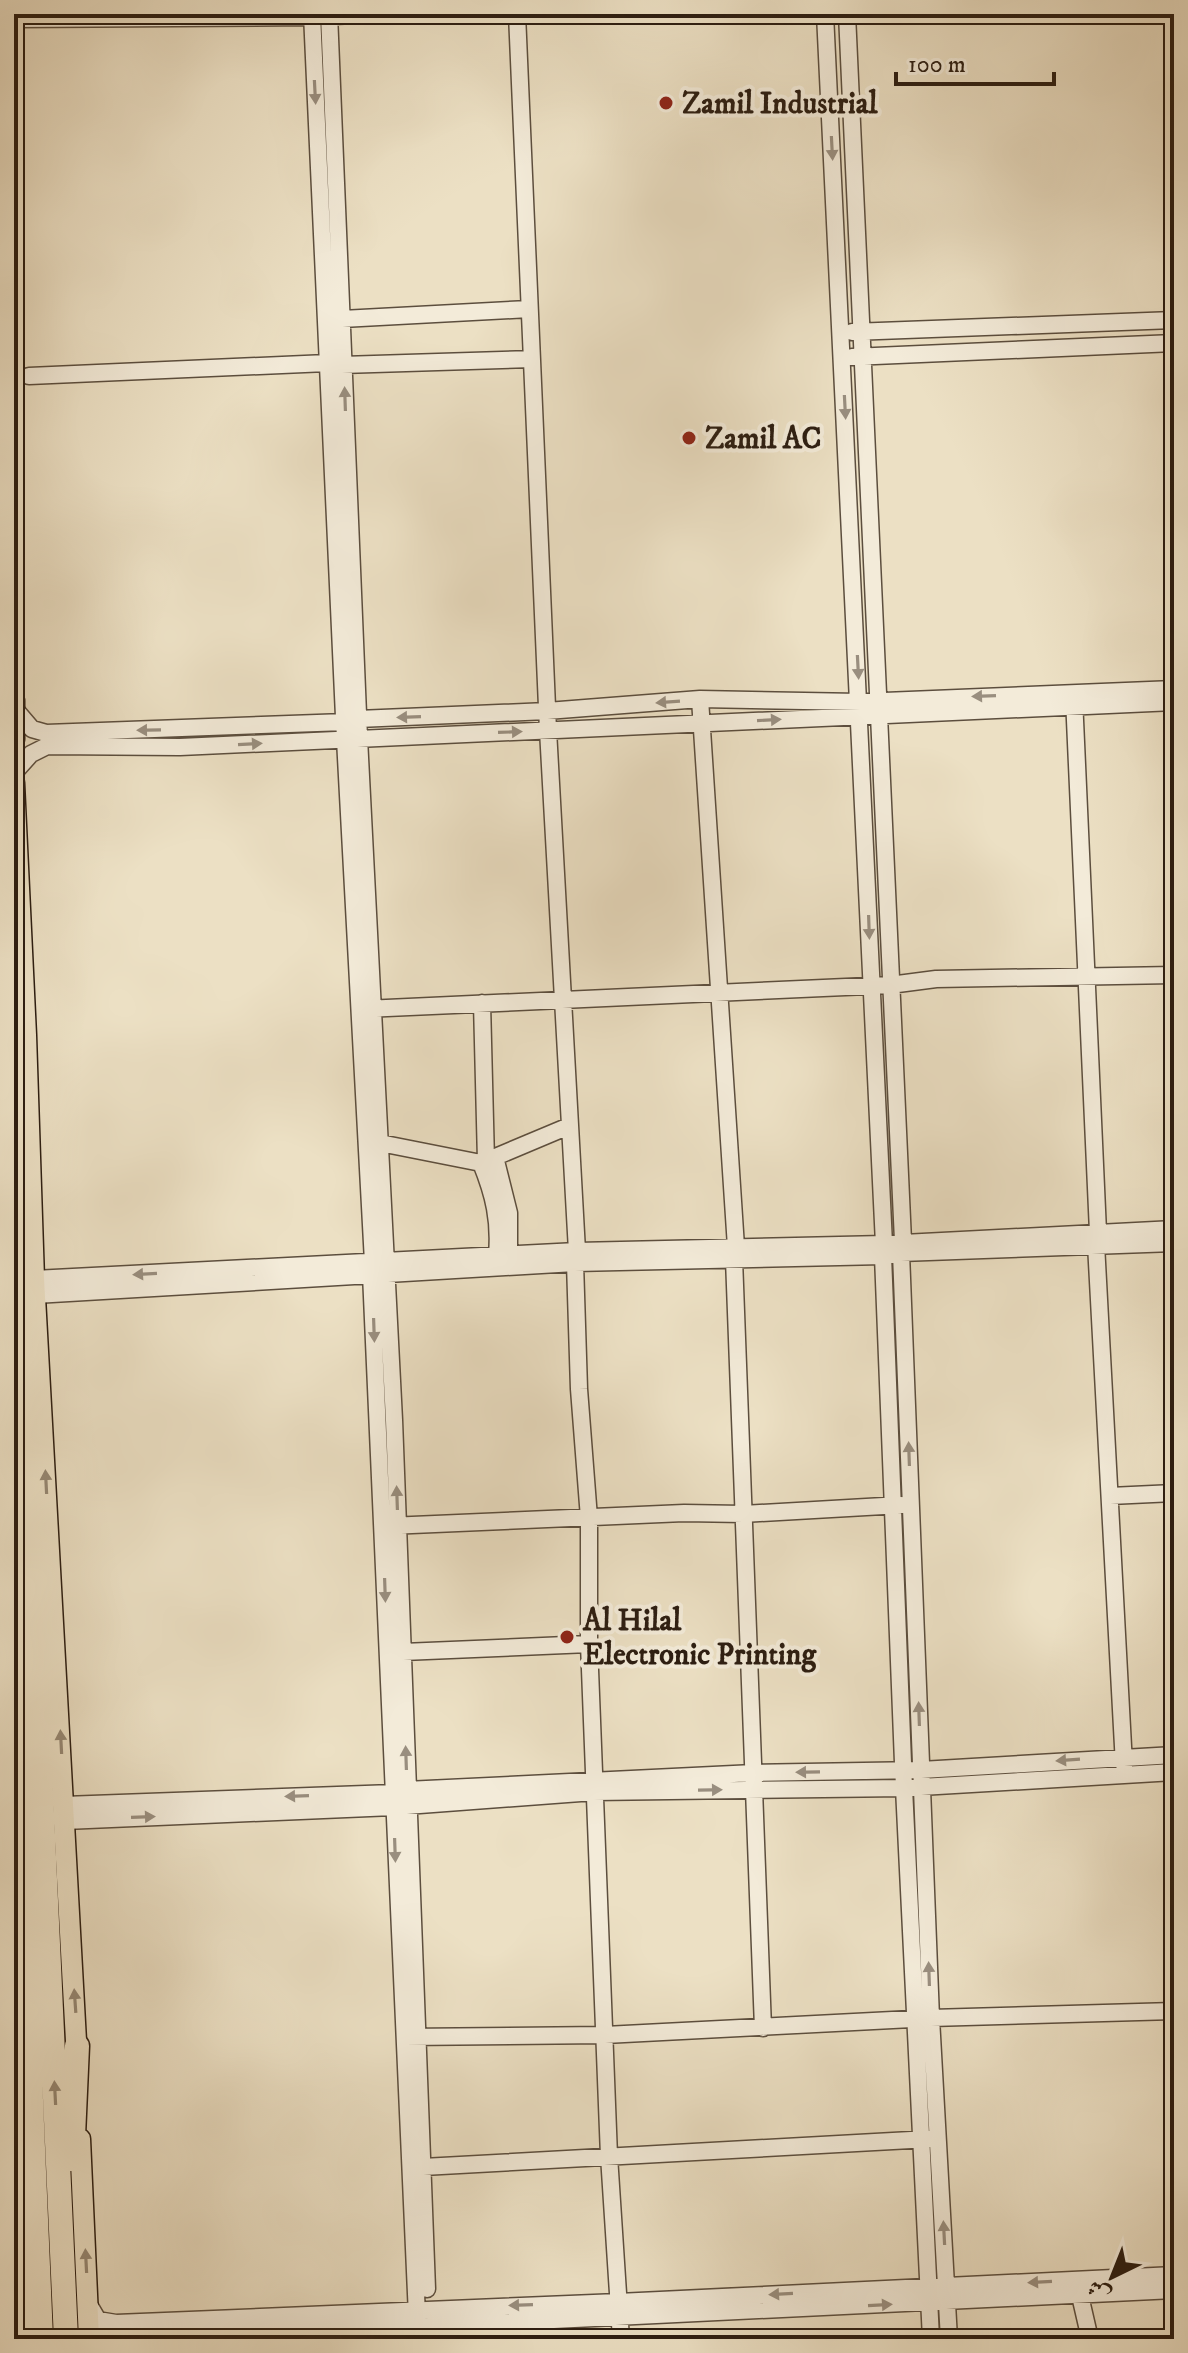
<svg xmlns="http://www.w3.org/2000/svg" width="1188" height="2353" font-family="'IM FELL DW Pica',Amiri,serif">
  <rect width="100%" height="100%" fill="#ece0c4"/>
  <filter id="stains"><feTurbulence type="fractalNoise" baseFrequency=".0025" numOctaves="4"/><feColorMatrix values="0 0 0 0 .2 0 0 0 0 .09 0 0 0 0 .02 0 0 0 .5 -.17"/></filter>
  <radialGradient id="worn" r=".72"><stop offset=".6" stop-color="#630" stop-opacity="0"/><stop offset="1" stop-color="#630" stop-opacity=".3"/></radialGradient>
  <g fill="none" stroke-linecap="round" stroke-linejoin="round">
    <!-- minor casing -->
    <g stroke="#5c4e3e" stroke-width="19">
      <path id="minor" d="M312,14L345,739L373,1262L371,1274L418,2339
        M329,14L359,738L394,1420L427,2289
        M517,14L548,730L577,1251L575,1263L579,1389L589,1518V1644L609,2156L621,2339
        M825,14L884,1244L883,1256L904,1788L931,2339
        M847,14L903,1241L901,1253L931,2018L949,2339
        M14,19L312,17L376,14
        M342,319L529,309
        M852,332L1174,320
        M852,357L1174,343
        M29,376L327,363L342,365L532,359
        M1074,698L1098,1232L1096,1244L1124,1765
        M700,699L736,1247L734,1259L763,2028
        M14,708L32,729L46,733L345,722L358,719L547,711L700,699L860,702L1174,689
        M14,773L31,754L47,746L180,747L1174,702
        M482,1003L486,1161
        M365,1009L890,985L936,979L1174,975
        M380,1143L481,1163L569,1126
        M495,1157L509,1213V1255
        M481,1163C494,1195 500,1221 497,1255
        M34,1279L577,1251L884,1244L1174,1229
        M35,1295L575,1263L883,1256L901,1253L1174,1243
        M1110,1496L1174,1493
        M389,1526L684,1513L743,1514L901,1505
        M403,1652L589,1644
        M64,1805L393,1793L406,1790L754,1773L921,1770L1174,1755
        M65,1821L393,1807L594,1792L904,1788L1174,1772
        M405,2037L605,2035L931,2018L1174,2011
        M423,2167L929,2139
        M1078,2287L1090,2339
        M88,2303L98,2320L116,2323L618,2302L1174,2275
        M104,2339L115,2335L429,2326L1174,2290"/>
    </g>
    <!-- major casing -->
    <g stroke="#2c1d11" stroke-width="23">
      <path id="major" d="M14,701V739
        M14,783L26,1035L34,1279L77,2059
        M80,2139L89,2339
        M14,2143L22,2339"/>
    </g>
    <!-- highway casing -->
    <g stroke="#2c1d11" stroke-width="27">
      <path id="highway" d="M14,1200L66,2339
        M14,1694L41,2339
        M72,2159L77,2046"/>
    </g>
    <!-- minor -->
    <use href="#minor" stroke="#f3ebd9" stroke-width="16"/>
    <!-- major -->
    <use href="#major" stroke="#ece0c4" stroke-width="20"/>
    <!-- highway -->
    <use href="#highway" stroke="#ece0c4" stroke-width="24"/>
  </g>
  <!-- one-way arrows -->
  <defs><path id="oneway-solid" d="M-6-.8H1V-3.2L6.5 0L1 3.2V.8H-6Z" transform="scale(2)"/></defs>
  <g fill="#998e7f">
    <use href="#oneway-solid" transform="translate(315 92) rotate(87)"/>
    <use href="#oneway-solid" transform="translate(832 148) rotate(87)"/>
    <use href="#oneway-solid" transform="translate(345 399) rotate(-92)"/>
    <use href="#oneway-solid" transform="translate(845 407) rotate(87)"/>
    <use href="#oneway-solid" transform="translate(858 667) rotate(87)"/>
    <use href="#oneway-solid" transform="translate(984 696) rotate(178)"/>
    <use href="#oneway-solid" transform="translate(668 702) rotate(176)"/>
    <use href="#oneway-solid" transform="translate(409 717) rotate(178)"/>
    <use href="#oneway-solid" transform="translate(769 720) rotate(-3)"/>
    <use href="#oneway-solid" transform="translate(149 730) rotate(179)"/>
    <use href="#oneway-solid" transform="translate(510 732) rotate(-2)"/>
    <use href="#oneway-solid" transform="translate(250 744) rotate(-3)"/>
    <use href="#oneway-solid" transform="translate(869 927) rotate(88)"/>
    <use href="#oneway-solid" transform="translate(145 1274) rotate(177)"/>
    <use href="#oneway-solid" transform="translate(374 1330) rotate(88)"/>
    <use href="#oneway-solid" transform="translate(909 1454) rotate(-92)"/>
    <use href="#oneway-solid" transform="translate(397 1498) rotate(-92)"/>
    <use href="#oneway-solid" transform="translate(385 1590) rotate(88)"/>
    <use href="#oneway-solid" transform="translate(919 1714) rotate(-92)"/>
    <use href="#oneway-solid" transform="translate(406 1758) rotate(-92)"/>
    <use href="#oneway-solid" transform="translate(1068 1760) rotate(176)"/>
    <use href="#oneway-solid" transform="translate(808 1772) rotate(179)"/>
    <use href="#oneway-solid" transform="translate(710 1790) rotate(-1)"/>
    <use href="#oneway-solid" transform="translate(297 1796) rotate(178)"/>
    <use href="#oneway-solid" transform="translate(143 1817) rotate(-2)"/>
    <use href="#oneway-solid" transform="translate(395 1850) rotate(88)"/>
    <use href="#oneway-solid" transform="translate(929 1974) rotate(-92)"/>
    <use href="#oneway-solid" transform="translate(944 2233) rotate(-93)"/>
    <use href="#oneway-solid" transform="translate(1040 2282) rotate(177)"/>
    <use href="#oneway-solid" transform="translate(781 2294) rotate(177)"/>
    <use href="#oneway-solid" transform="translate(521 2305) rotate(178)"/>
    <use href="#oneway-solid" transform="translate(880 2305) rotate(-3)"/>
  </g>
  <g fill="#968873">
    <use href="#oneway-solid" transform="translate(46 1482) rotate(-93)"/>
    <use href="#oneway-solid" transform="translate(61 1742) rotate(-93)"/>
    <use href="#oneway-solid" transform="translate(75 2001) rotate(-94)"/>
    <use href="#oneway-solid" transform="translate(55 2093) rotate(-93)"/>
    <use href="#oneway-solid" transform="translate(86 2261) rotate(-93)"/>
  </g>
  <!-- markers -->
  <g fill="#8f2418" stroke="#f3ebd9" stroke-width="3">
    <circle cx="666" cy="103" r="8"/>
    <circle cx="689" cy="438" r="8"/>
    <circle cx="567" cy="1637" r="8"/>
  </g>
  <g text-anchor="middle" stroke-width="8" stroke-linejoin="round" paint-order="stroke">
    <!-- poi labels -->
    <g font-size="30" font-weight="bold" fill="#2c1d11" stroke="#f3ebd9" text-anchor="start">
      <text x="682" y="113">Zamil Industrial</text>
      <text x="705" y="448">Zamil AC</text>
      <text x="583" y="1630">Al Hilal<tspan x="583" dy="34">Electronic Printing</tspan></text>
    </g>
  </g>
  <!-- margin -->
  <rect width="1188" height="2353" fill="none" stroke="#ece0c4" stroke-width="48"/>
  <rect x="16" y="16" width="1156" height="2321" fill="none" stroke="#2c1d11" stroke-width="4"/>
  <rect x="24" y="24" width="1140" height="2305" fill="none" stroke="#2c1d11" stroke-width="2"/>
  <!-- north arrow -->
  <g transform="translate(1112 2277) rotate(223)" stroke="#f3ebd9" stroke-width="6" paint-order="stroke">
  <path d="M0-6L14 30L0 20L-14 30Z" fill="#2c1d11"/>
  <text y="-12" font-size="22" font-weight="bold" text-anchor="middle" fill="#2c1d11">ش</text>
  </g>
  <!-- scale -->
  <path d="M896 72v12h158v-12" fill="none" stroke="#2c1d11" stroke-width="4"/>
  <text x="908" y="72" font-size="24" fill="#2c1d11" stroke="#f3ebd9" stroke-width="6" paint-order="stroke">100 m</text>
  <rect width="100%" height="100%" filter="url(#stains)"/>
  <rect width="100%" height="100%" fill="url(#worn)"/>
</svg>
